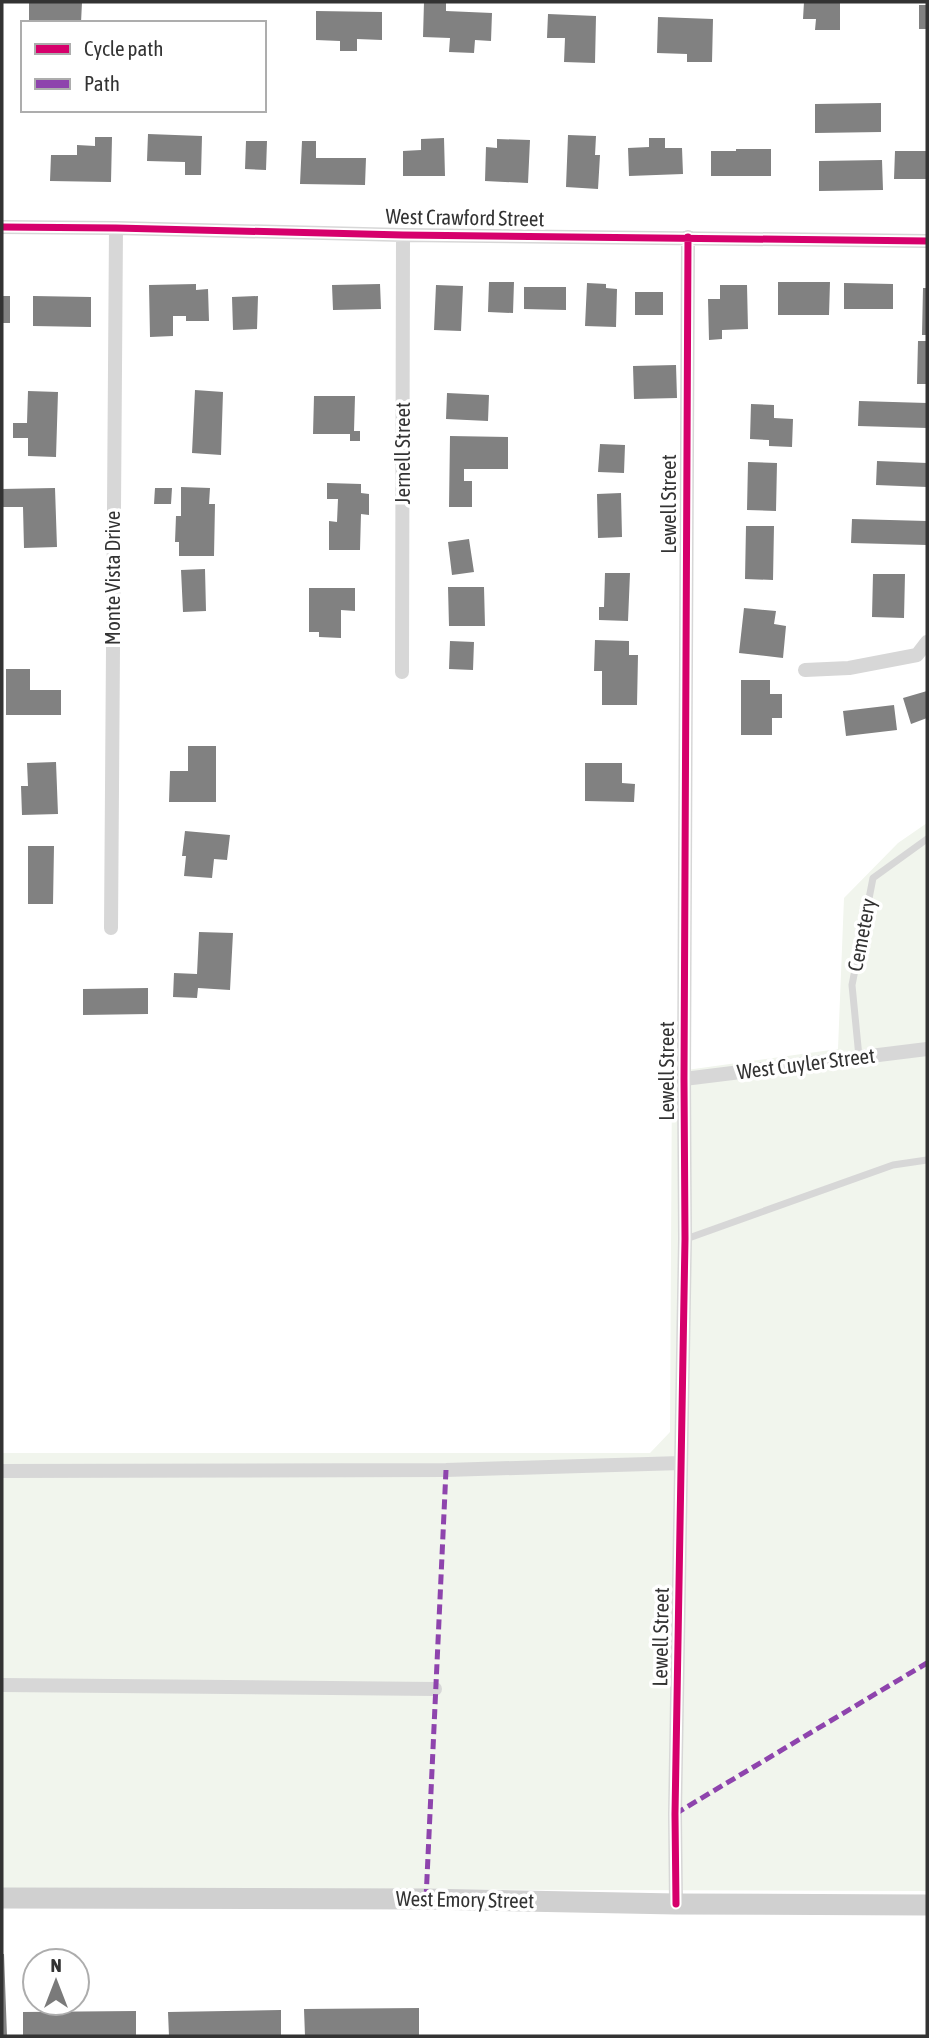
<svg xmlns="http://www.w3.org/2000/svg" width="929" height="2038" font-family="'Asap Condensed',sans-serif">
  <rect width="100%" height="100%" fill="#fff"/>
  <!-- green -->
  <path fill="#f1f5ed" d="M927,823V1891L202,1889L2,1893V1453H650L670,1432L672,1072L838,1049L844,898L898,843Z"/>
  <!-- building -->
  <path fill="#818181" d="M29,2H82L81,23H29Z
    M424,2H446V11L492,13L491,41L475,40L474,53L449,52L450,38L423,37Z
    M804,2H840V30H815L816,19H803Z
    M919,5H927V29H919Z
    M316,11L382,12V40L357,39V51H340V41L316,40Z
    M548,14L596,16L595,63L564,62L565,38H547Z
    M658,17L713,19L712,62H687V54L657,53Z
    M881,103V132L815,133V104Z
    M148,134L202,136L201,175H185V162L147,161Z
    M568,135L596,136L595,155H600L598,189L566,187Z
    M95,137H112L111,182L50,181L51,155H77V145L95,146Z
    M444,138L445,176H403V151L421,150V139Z
    M649,138H665V148H682L683,174L629,176L628,148L649,147Z
    M497,139L530,140L528,183L485,181L486,147L497,148Z
    M246,141H267L266,170L245,169Z
    M302,141H316V158H366L365,185L300,184Z
    M736,149H771V176H711V151H736Z
    M895,151H927V179H894Z
    M882,160L883,190L819,191V161Z
    M489,282H514L513,313L488,312Z
    M778,282H830L829,315H778Z
    M587,283L606,284V288L617,289L616,327L585,326Z
    M844,283L893,284V309H844Z
    M196,284V290L208,289L209,321H186V316H173V336L150,337L149,285Z
    M380,284L381,309L333,310L332,285Z
    M436,285L463,286L461,331L434,330Z
    M720,285H747L748,329L722,330V339L709,340L708,299H720Z
    M524,287H566V310L524,309Z
    M923,288H927V335H922Z
    M635,292H663V315H635Z
    M2,296H10V323H2Z
    M33,296L91,297V327L33,326Z
    M258,296L257,329L233,330L232,297Z
    M918,341H927V384H917Z
    M676,365L677,398L634,399L633,366Z
    M195,390L223,392L221,455L192,453Z
    M28,391L58,392L56,457L28,456V438H13V423H27Z
    M447,393L489,395L488,421L446,419Z
    M314,396H355L354,431H360V441H350V434H313Z
    M859,401L927,403V428L858,426Z
    M751,404L774,405V418L793,419L792,447L769,446V440L750,439Z
    M450,436L508,437V469H464V481H472V507H449Z
    M600,444L625,445L624,473L598,472Z
    M877,461L927,463V487L876,485Z
    M748,462L777,463L776,511L747,510Z
    M327,483L361,484V493L369,494V515L361,514L360,550H329V521L337,522L338,499H327Z
    M181,487L210,488L209,504H215L214,556H179V542H175L176,516H181Z
    M55,488L57,547L24,548L23,507H2V489Z
    M155,488H172L171,504H154Z
    M621,493L622,537L598,538L597,494Z
    M852,519L927,521V545L851,543Z
    M746,526H774L773,580L745,579Z
    M469,539L474,572L452,575L448,542Z
    M205,569L206,611L183,612L181,570Z
    M605,573H630L628,621L599,620V607H604Z
    M873,574H905L904,618L872,617Z
    M448,587H484L485,626H449Z
    M309,588H355V611L341,610V638L319,637V632H309Z
    M744,608L776,611L774,624L786,626L783,658L739,653Z
    M595,640L629,641V655H638L637,705H602V671H594Z
    M450,641L474,642L473,670L449,669Z
    M6,669H30V690H61V715H6Z
    M741,680H770V694H782V718H772V735H741Z
    M927,691V718L911,724L903,698Z
    M894,705L897,730L846,736L843,711Z
    M188,746H216V802H169L170,771H188Z
    M56,762L58,814L22,815L21,786H28L27,763Z
    M585,763H622V783L635,784L634,802L585,801Z
    M185,831L230,835L227,860L214,859L212,878L184,876L186,856H182Z
    M28,846H54L53,904H28Z
    M199,932L233,933L230,990L198,988L197,998L173,997L174,973L197,974Z
    M148,988V1014L83,1015V989Z
    M2,1954H4L7,2036H2Z
    M419,2008V2035L305,2036L304,2009Z
    M281,2010V2036H169L168,2012Z
    M136,2011V2036H23V2012Z"/>
  <g fill="none" stroke-linecap="round" stroke-linejoin="round">
    <!-- lane -->
    <path stroke="#d7d7d7" stroke-width="7" d="M859,1057L852,985L873,878L927,839
      M686,1239L893,1165L927,1160"/>
    <!-- street -->
    <path stroke="#d7d7d7" stroke-width="14" d="M2,227L116,228L403,235L927,241
      M805,670L849,668L917,655L927,642
      M402,672L403,235
      M111,928L116,228
      M684,1079L927,1049
      M2,1471L446,1470L681,1463
      M2,1685L435,1689
      M676,1904L675,1814L685,1239L684,1079L688,237"/>
    <!-- secondary -->
    <path stroke="#d0d0d0" stroke-width="21" d="M2,1898L426,1899L676,1904L927,1905"/>
    <!-- quiet -->
    <path stroke="#8e44ad" stroke-width="5" stroke-dasharray="10 5" stroke-linecap="butt" d="M675,1814L927,1663
      M426,1899L446,1470"/>
    <!-- cycleway casing -->
    <g stroke="#fff" stroke-width="11">
      <path id="cycleway" d="M2,227L116,228L403,235L927,241
        M676,1904L675,1814L685,1239L684,1079L688,237"/>
    </g>
    <!-- cycleway -->
    <use href="#cycleway" stroke="#d6006c" stroke-width="7"/>
  </g>
  <g text-anchor="middle" stroke-width="7" stroke-linejoin="round" paint-order="stroke">
    <!-- street labels -->
    <g font-size="21" fill="#333" stroke="#fff">
      <text transform="translate(465 218) rotate(1)" y="7">West Crawford Street</text>
      <text transform="translate(403 453) rotate(-90)" y="7">Jernell Street</text>
      <text transform="translate(669 504) rotate(-90)" y="7">Lewell Street</text>
      <text transform="translate(113 578) rotate(-90)" y="7">Monte Vista Drive</text>
      <text transform="translate(862 935) rotate(-79)" y="7">Cemetery</text>
      <text transform="translate(806 1064) rotate(-7)" y="7">West Cuyler Street</text>
      <text transform="translate(667 1071) rotate(-90)" y="7">Lewell Street</text>
      <text transform="translate(661 1637) rotate(-89)" y="7">Lewell Street</text>
      <text transform="translate(465 1900) rotate(1)" y="7">West Emory Street</text>
    </g>
  </g>
  <!-- border -->
  <rect width="929" height="2038" fill="none" stroke="#333333" stroke-width="7"/>
  <!-- legend -->
  <rect x="21" y="21" width="245" height="91" fill="#ffffff" stroke="#adadad" stroke-width="2"/>
  <rect x="35" y="44" width="35" height="10" fill="#d6006c" stroke="#adadad" stroke-width="2"/>
  <text x="84" y="56" font-size="21" fill="#333333">Cycle path</text>
  <rect x="35" y="79" width="35" height="10" fill="#8e44ad" stroke="#adadad" stroke-width="2"/>
  <text x="84" y="91" font-size="21" fill="#333333">Path</text>
  <!-- north arrow -->
  <g transform="translate(56 1982)"><circle r="33" fill="#ffffff" stroke="#adadad" stroke-width="2"/>
  <path d="M0-5L12 26L0 18L-12 26Z" fill="#7a7a7a"/>
  <text y="-10" font-size="19" font-weight="bold" text-anchor="middle" fill="#333333">N</text>
  </g>
</svg>
